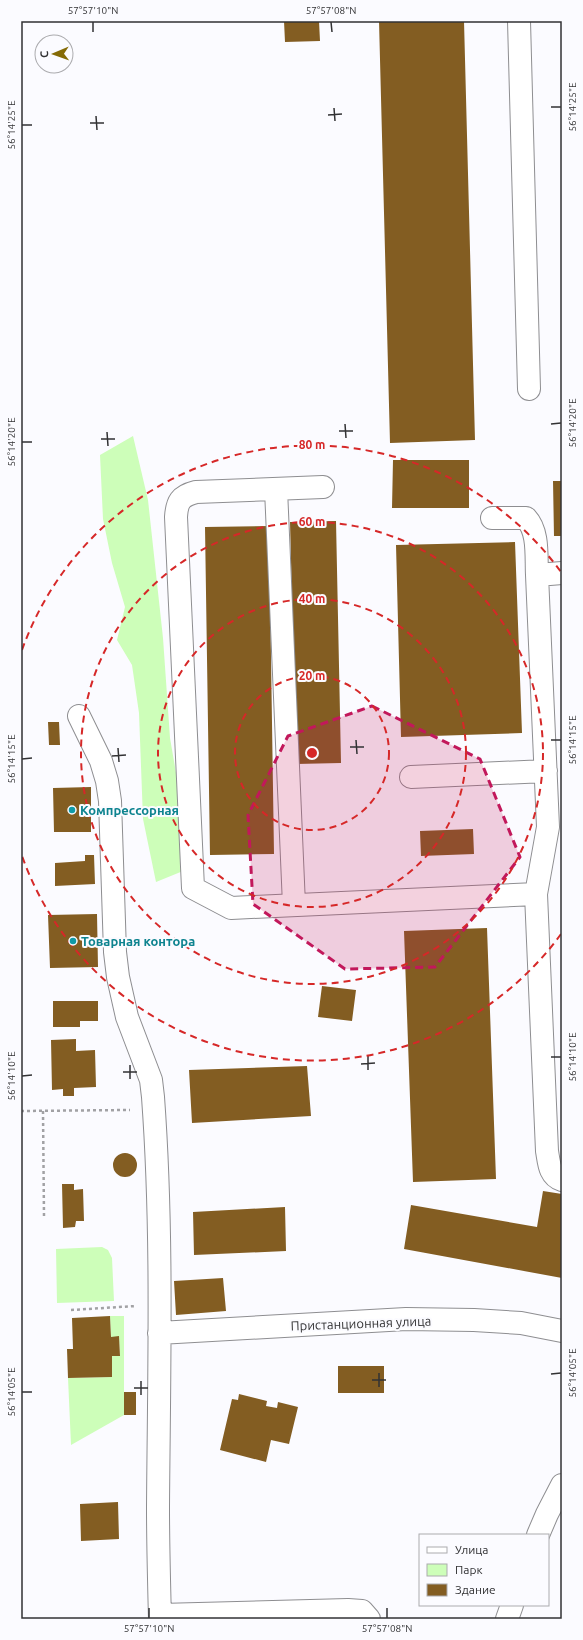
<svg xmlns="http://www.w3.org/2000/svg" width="583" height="1640" font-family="Ubuntu,sans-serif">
  <rect width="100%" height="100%" fill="#fbfbff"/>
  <!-- green -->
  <path fill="#cdfeb9" d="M133,436L148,500L163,638L170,738L180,796L188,869L156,882L143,819L139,713L132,665L117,640L125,607L112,563L103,519L100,455Z
    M102,1247L108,1250L112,1258L114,1301L57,1303L56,1249Z
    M110,1316H124V1415L71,1445L68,1378L112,1377V1356L120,1355L119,1337H111Z"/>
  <!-- building -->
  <path fill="#835d22" d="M284,21H319L320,41L285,42Z
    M379,21H464L475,440L390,443Z
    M393,460H469V508H392Z
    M553,481H562V536H554Z
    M336,521L341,763L296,764L290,522Z
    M269,526L274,854L210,855L205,527Z
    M515,542L522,733L401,737L396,545Z
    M48,722H59L60,745H49Z
    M91,787V832H54L53,788Z
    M473,829L474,854L421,856L420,831Z
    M85,855H94L95,884L55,886V863L85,861Z
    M97,914L98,967L50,968L48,915Z
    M487,928L496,1179L413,1182L404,931Z
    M322,986L356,990L352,1021L318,1017Z
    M53,1001H98V1021H80V1027H53Z
    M76,1039V1051L95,1050L96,1087L74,1088V1096H63V1089L52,1090L51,1040Z
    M307,1066L311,1116L192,1123L189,1070Z
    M113 1165a12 12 0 1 1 24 0a12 12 0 1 1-24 0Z
    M62,1184H74V1190L83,1189L84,1221H76L75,1227L63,1228Z
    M543,1191L562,1194V1278L404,1249L411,1205L537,1227Z
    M285,1207L286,1251L194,1255L193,1212Z
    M223,1278L226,1311L176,1315L174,1281Z
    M110,1316L111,1337L119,1336L120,1356H112V1377L68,1378L67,1349H73L72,1318Z
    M338,1366H384V1393H338Z
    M124,1392H136V1415H124Z
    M239,1394L267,1401L266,1406L277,1408L278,1402L298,1407L289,1444L271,1440L266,1462L220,1450L232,1399L238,1400Z
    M118,1502L119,1539L81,1541L80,1504Z"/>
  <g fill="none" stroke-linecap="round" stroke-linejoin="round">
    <!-- minor casing -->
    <g stroke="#8e8e91" stroke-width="24">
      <path id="minor" d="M519,21L529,389
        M323,487L196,492C180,496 177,502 176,517L193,888L231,908L536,894
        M276,489L294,905
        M492,518H526C539,532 536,556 537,575
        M562,573L537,575L548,827L536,894L547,1151C549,1162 549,1176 562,1180
        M79,716L101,761L107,781L110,801L115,952L118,977L127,1017L151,1080L153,1097C163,1233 159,1371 158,1507C158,1545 159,1582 160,1619
        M411,777L546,771
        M159,1333L406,1319L474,1320L521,1323L562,1331
        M538,1535L547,1514L562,1485
        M160,1615L348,1610L362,1611L369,1619
        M507,1619L512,1605"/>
    </g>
    <!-- path -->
    <path stroke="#a1a1a4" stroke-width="2.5" stroke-dasharray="3 3" stroke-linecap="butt" d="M21,1111L130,1110
      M43,1111L44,1216
      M71,1310L136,1306"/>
    <!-- minor -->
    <use href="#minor" stroke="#fff" stroke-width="22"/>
  </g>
  <!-- marked area -->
  <path fill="#c2185b" fill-opacity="0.2" stroke="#c2185b" stroke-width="3" stroke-dasharray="8 5" stroke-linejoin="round" d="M372,706L480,759L520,857L435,967L345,969L253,904L248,815L288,736Z"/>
  <!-- ticks -->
  <path fill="none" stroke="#323234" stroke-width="1.5" d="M93,22V32M331,22L332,32M551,107H561M334,108L335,121M328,115L342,114M96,116L97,130M90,123H104M22,125H32M345,424L346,438M551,424L561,423M339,431H353M107,432L108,446M101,439H115M22,442H32M356,740L357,754M551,740H561M350,747H364M118,748L119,762M112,756L126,755M22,759L32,758M368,1056V1070M551,1057H561M361,1064L375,1063M130,1065V1079M123,1072H137M22,1076L32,1075M379,1373V1387M551,1374L561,1373M372,1380H386M141,1381V1395M134,1388H148M22,1392H32M149,1608V1618M387,1608V1618"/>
  <!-- distance rings -->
  <g fill="none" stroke="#d62828" stroke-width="2" stroke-dasharray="7 5">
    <circle cx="312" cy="753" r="77"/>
    <circle cx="312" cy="753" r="154"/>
    <circle cx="312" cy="753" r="231"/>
    <path d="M561 934A308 308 0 0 1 22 856M22 650A308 308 0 0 1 561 572"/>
  </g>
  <!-- markers -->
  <g fill="#0f9aa8" stroke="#fbfbff" stroke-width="1.5">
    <circle cx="72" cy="810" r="4"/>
    <circle cx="73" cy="941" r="4"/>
  </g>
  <g text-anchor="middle" stroke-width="4" stroke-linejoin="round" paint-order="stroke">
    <!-- culture labels -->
    <g font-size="13" font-weight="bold" fill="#0d838f" stroke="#fbfbff" text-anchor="start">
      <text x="80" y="815">Компрессорная</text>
      <text x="81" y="946">Товарная контора</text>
    </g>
    <!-- street labels -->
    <g font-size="13" fill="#323234" stroke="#fbfbff">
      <text transform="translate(361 1323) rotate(-2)" y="5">Пристанционная улица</text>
    </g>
  </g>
  <circle cx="312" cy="753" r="6" fill="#d62828" stroke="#fbfbff" stroke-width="2"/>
  <g font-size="12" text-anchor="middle" font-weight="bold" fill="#d62828" stroke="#fbfbff" stroke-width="4" stroke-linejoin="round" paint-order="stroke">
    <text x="312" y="449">80 m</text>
    <text x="312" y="526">60 m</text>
    <text x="312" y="603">40 m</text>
    <text x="312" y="680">20 m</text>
  </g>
  <!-- border -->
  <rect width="583" height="1640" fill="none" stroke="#fbfbff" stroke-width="44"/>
  <!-- legend -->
  <rect x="419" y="1534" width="130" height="72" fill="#fbfbff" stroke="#ababae"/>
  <rect x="427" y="1547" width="20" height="6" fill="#ffffff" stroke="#ababae"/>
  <text x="455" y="1554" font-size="12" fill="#323234">Улица</text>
  <rect x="427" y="1564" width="20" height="12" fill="#cdfeb9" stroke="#ababae"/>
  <text x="455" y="1574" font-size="12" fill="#323234">Парк</text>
  <rect x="427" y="1584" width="20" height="12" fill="#835d22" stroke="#ababae"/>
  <text x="455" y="1594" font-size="12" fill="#323234">Здание</text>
  <!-- north arrow -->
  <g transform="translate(54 54) rotate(268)"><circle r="19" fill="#fbfbff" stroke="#ababae"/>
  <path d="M0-3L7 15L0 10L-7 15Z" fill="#856b06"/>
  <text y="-6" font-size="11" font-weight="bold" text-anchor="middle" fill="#323234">С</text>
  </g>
  <rect x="22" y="22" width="539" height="1596" fill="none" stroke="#323234" stroke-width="1.5"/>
  <g font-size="10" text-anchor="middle" fill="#323234">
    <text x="93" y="14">57°57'10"N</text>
    <text x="331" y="14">57°57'08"N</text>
    <text transform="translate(572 107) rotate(-90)" y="4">56°14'25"E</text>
    <text transform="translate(11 125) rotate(-90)" y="4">56°14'25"E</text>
    <text transform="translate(572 423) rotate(-90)" y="4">56°14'20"E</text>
    <text transform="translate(11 442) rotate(-90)" y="4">56°14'20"E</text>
    <text transform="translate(572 740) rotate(-90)" y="4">56°14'15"E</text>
    <text transform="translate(11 759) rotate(-90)" y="4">56°14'15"E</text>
    <text transform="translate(572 1057) rotate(-90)" y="4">56°14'10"E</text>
    <text transform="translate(11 1076) rotate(-90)" y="4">56°14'10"E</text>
    <text transform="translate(572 1373) rotate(-90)" y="4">56°14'05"E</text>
    <text transform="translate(11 1392) rotate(-90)" y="4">56°14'05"E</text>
    <text x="149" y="1632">57°57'10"N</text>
    <text x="387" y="1632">57°57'08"N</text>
  </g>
</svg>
